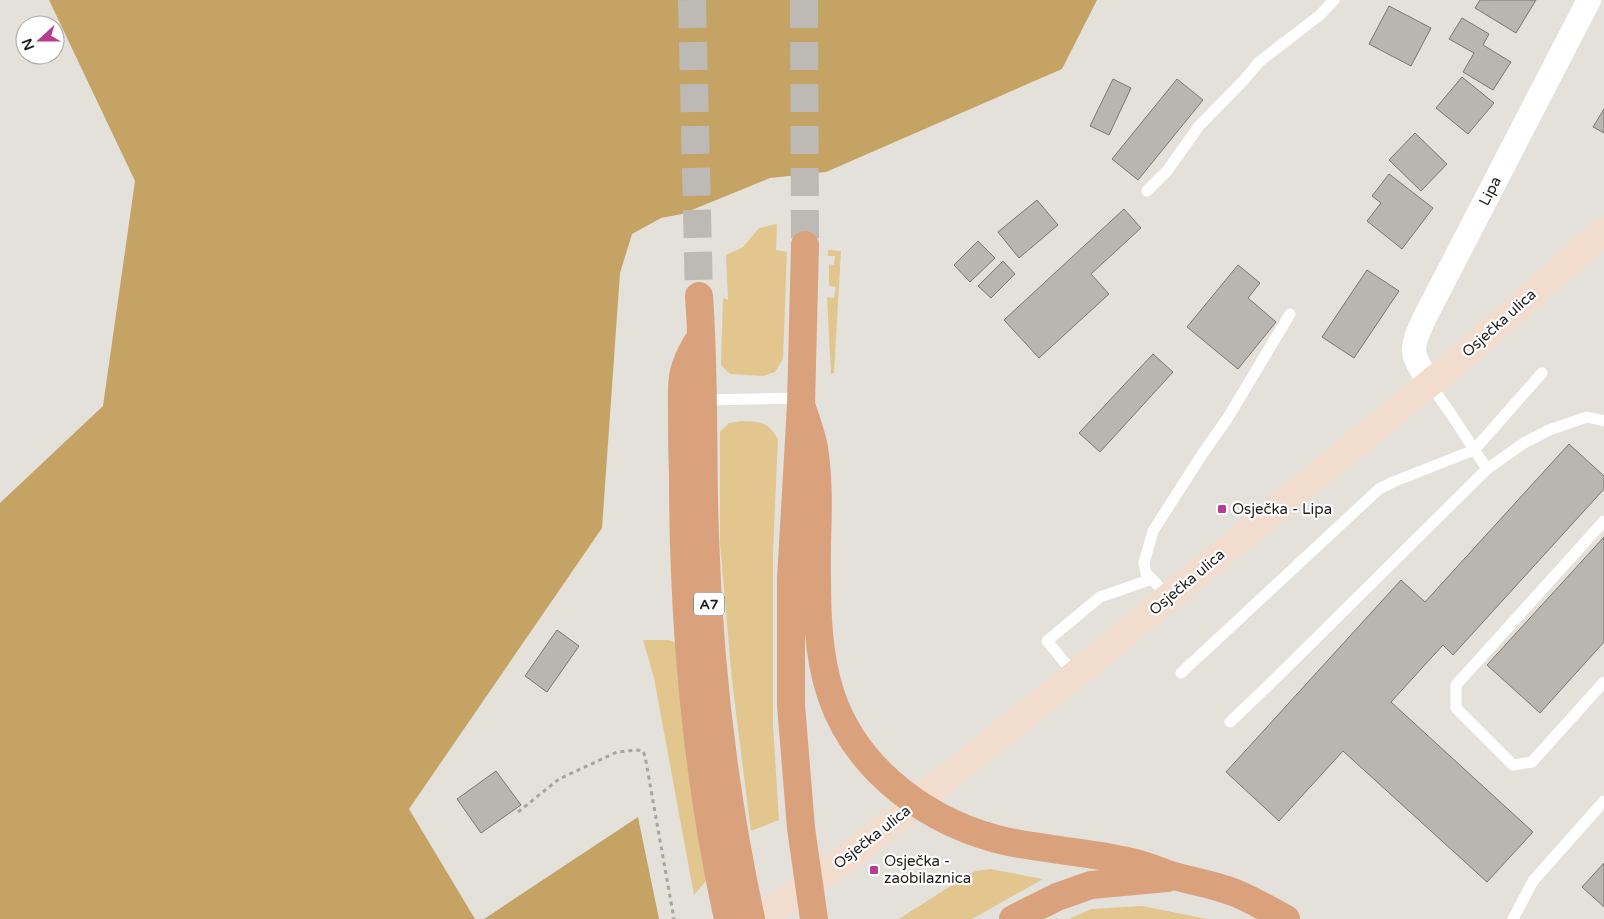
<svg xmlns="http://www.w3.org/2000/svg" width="1604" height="919" font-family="'Varela Round',sans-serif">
  <rect width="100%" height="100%" fill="#e4e1db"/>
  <!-- green -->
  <path fill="#e3c68e" d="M777,224L776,250L787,252L783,359L775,372L763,376L730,374L721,365L723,298L728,300L726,255L743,247L759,228Z
    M828,250L841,251L834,373L831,374L827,297L834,298L836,287L829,286V264L834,265L835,256H828Z
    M741,421C761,422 767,421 778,439L773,551V725L779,820L751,831L732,681L720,543V432L729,423Z
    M643,640H668L677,643L706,881L694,895L654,678Z
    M990,869L1043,879L972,919H899L966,876L976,871Z
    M1142,906L1207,919H1069L1091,909Z"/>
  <!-- forest -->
  <path fill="#c4a364" d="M49,0H1097L1062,69L826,172L770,178L682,214L661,218L632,234L620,273L602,528L409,809L475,919H0V503L103,406L135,181Z
    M638,817L659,919H484Z"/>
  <!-- building -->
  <path fill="#b9b6b1" stroke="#797772" d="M1480,0H1536L1516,33L1475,8Z
    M1389,6L1431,28L1411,66L1369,44Z
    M1462,18L1489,34L1483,45L1511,62L1493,90L1463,72L1474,53L1449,39Z
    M1462,77L1494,103L1468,134L1436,108Z
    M1113,79L1131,88L1109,135L1090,126Z
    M1177,79L1203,100L1138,180L1112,159Z
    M1604,109V133L1593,127Z
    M1415,133L1447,164L1421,191L1389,160Z
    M1389,174L1433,208L1402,249L1367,221L1381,203L1372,196Z
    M1037,200L1058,225L1019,258L998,232Z
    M1124,209L1141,228L1091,274L1109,294L1039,358L1004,320Z
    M978,241L995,258L970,282L954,265Z
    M1003,261L1015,274L991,298L978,286Z
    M1238,265L1260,283L1248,298L1276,322L1238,369L1187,327Z
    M1367,270L1399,291L1354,358L1322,337Z
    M1153,354L1173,372L1100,452L1079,433Z
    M1569,444L1604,476V489L1453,655L1443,645L1391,702L1533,832L1487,882L1343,751L1279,821L1226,772L1401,580L1425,602Z
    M1604,537V642L1540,713L1487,665Z
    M557,630L579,646L547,692L525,676Z
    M496,771L521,805L481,833L457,799Z
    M1604,863V907L1582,887Z"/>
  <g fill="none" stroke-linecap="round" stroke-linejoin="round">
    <!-- trunk-tunnel -->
    <path stroke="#bdbab5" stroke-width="28" stroke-dasharray="28 14" stroke-linecap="butt" d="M692,0L699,296
      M804,0L805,245"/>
    <!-- path -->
    <path stroke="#a7a4a0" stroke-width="3" stroke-dasharray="4 4" stroke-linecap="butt" d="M518,812L559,779L617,752L636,750L643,751L645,756L674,919"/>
    <!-- service -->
    <path stroke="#fff" stroke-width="11" d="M1147,191L1167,171L1199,126L1244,80L1259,62L1320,15L1334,0
      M703,400L801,398
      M1487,469L1524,443L1549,430L1587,417L1604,421
      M1604,521L1456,685V708L1513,765L1532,762L1604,682
      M1169,597L1146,573L1144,563L1153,531L1203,453L1227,419L1290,314
      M1181,673L1379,489L1393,482L1474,450L1542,373
      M1075,675L1047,641L1100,597L1152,579
      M1230,722L1275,679L1487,469L1451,414L1429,383
      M1513,919L1533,881L1604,801"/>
    <!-- minor -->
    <path stroke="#fff" stroke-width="24" d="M1429,383C1411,352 1409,352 1424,319L1589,0"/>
    <!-- secondary -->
    <path stroke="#f1dcce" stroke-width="28" d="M759,919L857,850L1075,675L1169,597L1469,351L1604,231"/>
    <!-- trunk -->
    <path stroke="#daa27c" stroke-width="28" d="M805,245L801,405L791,579V705L801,828L814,919
      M699,296C705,376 702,457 705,537C709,665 724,794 751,919
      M696,344C691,353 686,362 684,372C681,384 682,397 682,410C682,431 682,453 683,474C683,623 696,773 728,919
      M801,405C806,419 811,433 814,448C819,480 818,512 817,543C817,593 815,648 831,695C857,772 931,825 1009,842C1048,850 1088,852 1127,861C1143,864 1159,871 1174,876C1196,882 1217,885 1238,894C1254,901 1270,910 1286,919
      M1013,919L1057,897L1091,885L1167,878"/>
  </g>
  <!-- markers -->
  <g fill="#b63c8f" stroke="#fff" stroke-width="2">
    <rect x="1217" y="504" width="10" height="10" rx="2.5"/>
    <rect x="869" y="865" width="10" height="10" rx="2.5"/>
  </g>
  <g text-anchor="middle" stroke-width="4.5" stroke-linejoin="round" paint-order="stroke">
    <!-- shield labels -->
    <rect fill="#fff" stroke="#626260" stroke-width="1" x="694" y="592.5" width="30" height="23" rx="4"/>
    <g font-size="14" font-weight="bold" fill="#1f1e1c">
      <text x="709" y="609">A7</text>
    </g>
    <!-- street labels -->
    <g font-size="15" fill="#1f1e1c" stroke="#fff">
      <text transform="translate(1490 191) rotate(-63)" y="5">Lipa</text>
      <text transform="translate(1499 323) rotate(-42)" y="5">Osječka ulica</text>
      <text transform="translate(1187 582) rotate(-40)" y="5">Osječka ulica</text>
      <text transform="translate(872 837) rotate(-38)" y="5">Osječka ulica</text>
    </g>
    <!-- poi labels -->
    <g font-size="15" fill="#1f1e1c" stroke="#fff" text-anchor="start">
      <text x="1232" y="514">Osječka - Lipa</text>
      <text x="884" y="866">Osječka -<tspan x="884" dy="17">zaobilaznica</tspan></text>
    </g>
  </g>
  <!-- north arrow -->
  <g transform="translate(40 40) rotate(249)"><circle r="24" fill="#ffffff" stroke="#a5a5a4"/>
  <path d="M0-4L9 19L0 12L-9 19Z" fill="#b63c8f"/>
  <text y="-8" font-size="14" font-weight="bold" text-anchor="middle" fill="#1f1e1c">N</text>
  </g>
</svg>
